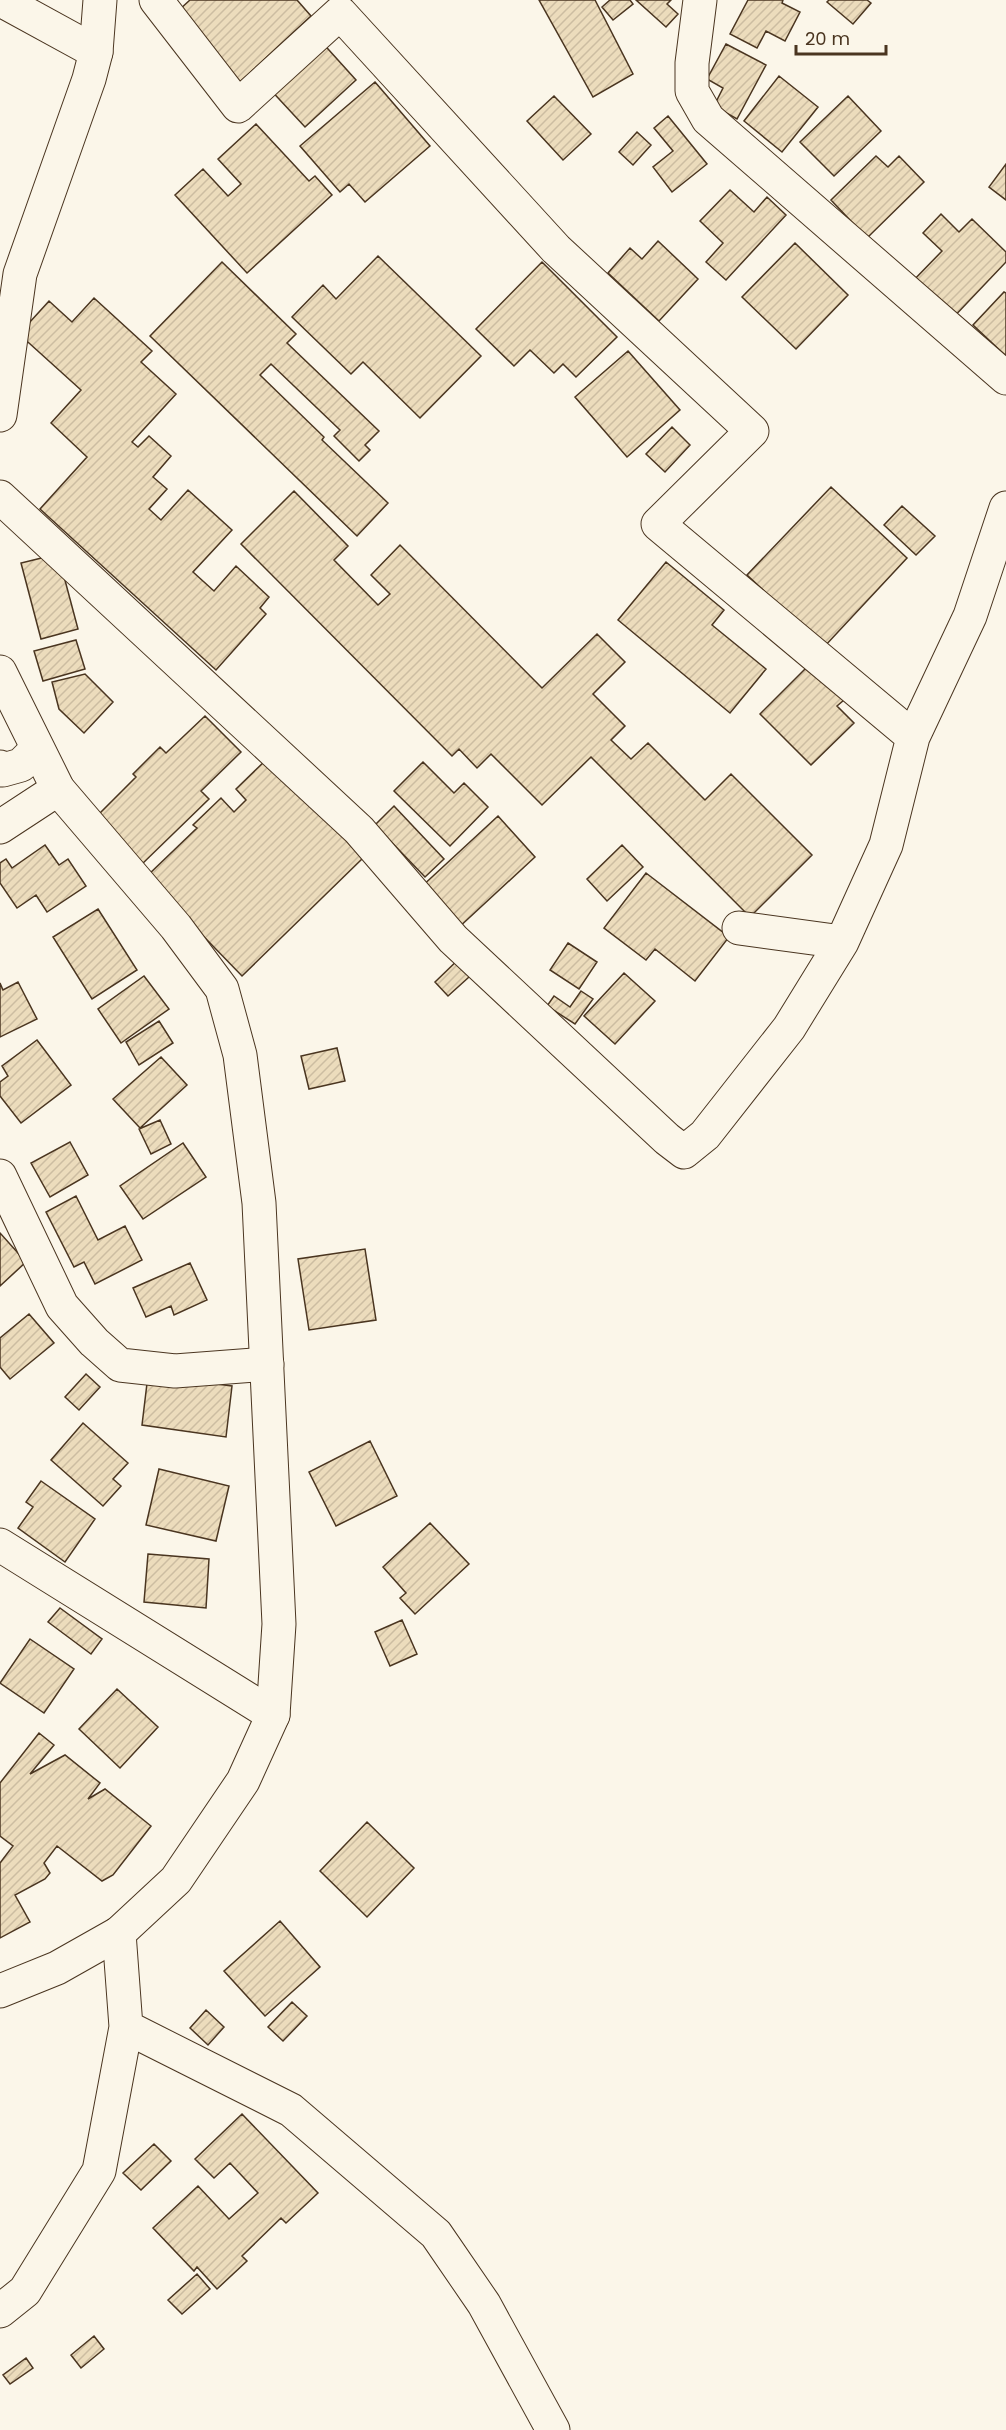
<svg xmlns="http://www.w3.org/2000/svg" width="1006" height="2430" font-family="Poppins,sans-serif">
  <defs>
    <pattern id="building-hatch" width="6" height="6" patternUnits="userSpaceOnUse" patternTransform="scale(1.5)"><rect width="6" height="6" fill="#ecdcbc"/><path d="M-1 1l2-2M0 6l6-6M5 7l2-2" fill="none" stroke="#ccbda1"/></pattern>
  </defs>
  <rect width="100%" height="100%" fill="#fbf6e9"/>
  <!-- building -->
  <path fill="url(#building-hatch)" stroke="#4a3520" stroke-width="1.5" d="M190,0H297L311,16L238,84L179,10Z
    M539,0H595L633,74L593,97Z
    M610,0H630L633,4L613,20L602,7Z
    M636,0H671L667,4L678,14L666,27Z
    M748,0H783L782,3L800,12L785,41L766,31L757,48L730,34Z
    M829,0H867L871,3L853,24L827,2Z
    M319,39L356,80L305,127L267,86Z
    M726,44L766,65L737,119L714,106L723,88L707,79Z
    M779,76L818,107L782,152L744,121Z
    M375,82L430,146L365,202L349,184L340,192L300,146Z
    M554,96L591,134L563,160L527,121Z
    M848,96L881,131L834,176L800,142Z
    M668,116L707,164L672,192L653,167L673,151L654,128Z
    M256,124L309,181L315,176L332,195L247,273L175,195L203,169L228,196L241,184L218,159Z
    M637,132L651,145L633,165L619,152Z
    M876,156L888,167L899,156L924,182L867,238L831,200Z
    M1006,164V200L989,187Z
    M730,190L754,212L767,197L786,215L726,280L706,262L723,243L700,221Z
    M941,214L959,232L972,219L1006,252V262L949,322L910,284L942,251L923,233Z
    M658,241L698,279L659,321L608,273L630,248L642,259Z
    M795,243L848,295L796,349L742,297Z
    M378,256L481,356L420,418L363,362L351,374L292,317L323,285L336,299Z
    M222,262L296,334L287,343L379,431L365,445L370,450L359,461L334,436L340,430L271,364L260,375L324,437L322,440L388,503L357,536L150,336Z
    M542,262L617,337L576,377L563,364L554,373L530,350L514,366L476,329Z
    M1004,292L1006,293V356L973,325Z
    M94,298L152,351L141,362L176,394L132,442L138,447L149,436L171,456L153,477L167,489L149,509L161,520L188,490L232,530L193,572L214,591L236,566L269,597L260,608L266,614L216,670L40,509L87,457L51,423L81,390L19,334L49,301L72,322Z
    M628,351L680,410L627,457L575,397Z
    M672,427L690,445L665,472L646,454Z
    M831,487L907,558L824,647L747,575Z
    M294,491L348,546L334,560L378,605L390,594L371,575L400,545L542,688L597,634L625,662L593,694L625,726L611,740L631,759L648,743L705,800L731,774L812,855L750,917L591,757L542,805L491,754L477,768L459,749L452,756L241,544Z
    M902,506L935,536L916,555L884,525Z
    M58,554L78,629L41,639L21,563Z
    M666,562L724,610L712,625L766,669L730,713L618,620Z
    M76,640L85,669L43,681L34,651Z
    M809,665L844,700L837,706L854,723L811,765L760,714Z
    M85,674L113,702L84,733L59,709L52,682Z
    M205,716L241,752L201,791L209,799L140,866L94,819L136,777L133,774L160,747L166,753Z
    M267,759L363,858L242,976L146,877L197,828L193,825L221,798L234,812L246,800L236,789Z
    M423,762L454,793L464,783L488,807L450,846L394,791Z
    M394,806L444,859L425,877L375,825Z
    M498,816L535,857L456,930L419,889Z
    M45,845L59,865L68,859L86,886L47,912L36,895L17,908L0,883V863L6,859L12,868Z
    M622,845L643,867L607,901L587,879Z
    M646,873L729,937L695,981L655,949L646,960L604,928Z
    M98,909L137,970L92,999L53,937Z
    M568,943L597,962L579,989L550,970Z
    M465,953L479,968L448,996L435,982Z
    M624,973L655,1001L615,1044L584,1016Z
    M144,976L169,1009L121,1043L98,1009Z
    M18,982L37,1019L0,1037V983L3,990Z
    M581,991L593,999L575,1024L547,1006L554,996L570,1007Z
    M159,1021L173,1043L139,1065L126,1042Z
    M37,1040L71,1085L21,1123L0,1096V1082L8,1076L2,1066Z
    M337,1048L345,1081L309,1089L301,1056Z
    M161,1057L187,1085L140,1128L113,1099Z
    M160,1120L171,1144L151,1154L139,1129Z
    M70,1142L88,1175L50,1197L31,1163Z
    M183,1143L206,1177L143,1219L120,1186Z
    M76,1196L98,1240L125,1226L142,1260L95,1284L84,1262L74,1267L46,1212Z
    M0,1233L26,1262L0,1286Z
    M365,1249L376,1320L309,1330L298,1259Z
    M190,1263L207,1300L174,1315L171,1306L146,1317L133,1288Z
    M29,1314L54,1343L10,1379L0,1367V1338Z
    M86,1374L100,1387L79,1410L65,1397Z
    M148,1375L232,1386L226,1437L142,1425Z
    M83,1423L128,1463L113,1479L121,1486L103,1506L51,1460Z
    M370,1441L397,1496L336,1526L309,1472Z
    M159,1469L229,1486L216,1541L146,1525Z
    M41,1481L95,1519L65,1562L18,1528L33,1507L26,1502Z
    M430,1523L469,1564L415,1614L400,1598L406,1593L383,1567Z
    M148,1554L209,1559L206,1608L144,1602Z
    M60,1608L102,1639L91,1654L48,1622Z
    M402,1620L417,1654L390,1666L375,1632Z
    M30,1639L74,1669L44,1713L0,1683Z
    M117,1689L158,1727L120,1768L79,1729Z
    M39,1733L54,1745L30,1774L65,1755L100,1783L88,1799L105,1789L151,1826L113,1875L102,1881L57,1846L44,1863L50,1873L45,1879L15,1895L30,1922L0,1938V1863L13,1846L0,1836V1783Z
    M367,1822L414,1868L367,1917L320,1871Z
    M280,1921L320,1967L265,2016L224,1971Z
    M292,2002L307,2016L283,2041L268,2027Z
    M206,2010L224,2027L208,2045L190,2028Z
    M242,2114L318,2193L286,2223L281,2218L242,2256L247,2261L217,2289L197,2267L194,2271L153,2228L198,2186L229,2219L258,2193L230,2163L214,2178L195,2159Z
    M154,2144L171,2161L141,2190L123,2173Z
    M197,2274L210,2289L182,2314L168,2300Z
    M94,2336L104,2349L81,2368L71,2355Z
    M26,2358L33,2368L10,2384L3,2375Z"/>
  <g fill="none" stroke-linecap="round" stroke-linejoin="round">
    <!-- minor casing -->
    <g stroke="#4a3520" stroke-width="35">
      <path id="minor" d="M1,0L96,52
        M156,0L238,106L340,13L556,249L752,431L658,524L913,737
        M700,0L692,63V91L708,119L1006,378
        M0,497L359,830L453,939L667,1139L684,1152L705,1135L789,1028L842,942L886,845L913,737L970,616L1006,508
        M0,767L3,770L21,765L37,749
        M0,827L58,789
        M739,928L842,942
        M0,1176L62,1306L94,1342L120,1365L175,1371L267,1364
        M0,1545L273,1715
        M126,2027L291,2110L436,2234L484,2304L553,2430
        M0,2311L25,2291L99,2171L126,2027L119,1933"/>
    </g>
    <!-- major casing -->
    <g stroke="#4a3520" stroke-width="35">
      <path id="major" d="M0,415L20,274L89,79L96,52L100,0
        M0,672L58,789L176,927L222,989L240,1055L259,1203L279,1624L273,1715L243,1781L176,1880L119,1933L57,1968L0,1991"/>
    </g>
    <!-- minor -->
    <use href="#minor" stroke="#fbf6e9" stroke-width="33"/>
    <!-- major -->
    <use href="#major" stroke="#fbf6e9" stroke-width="33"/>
  </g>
  <!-- scale -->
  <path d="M796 45v9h90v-9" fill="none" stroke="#4a3520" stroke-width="3"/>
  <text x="805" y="45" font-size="18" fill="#4a3520" stroke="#fbf6e9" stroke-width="4.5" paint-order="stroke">20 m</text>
</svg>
